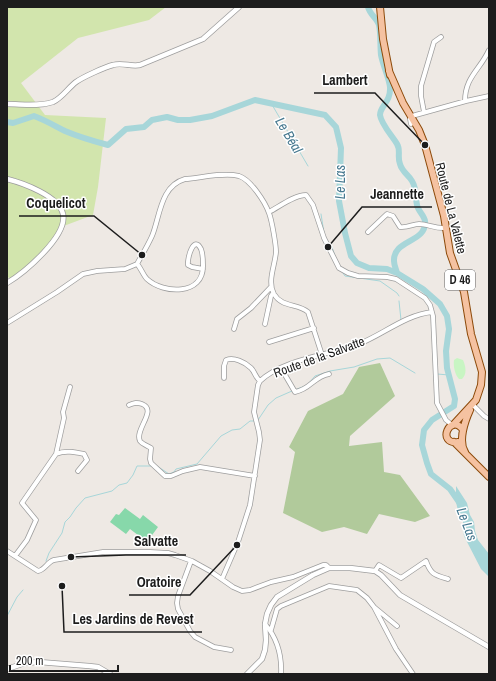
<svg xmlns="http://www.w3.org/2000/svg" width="496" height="681" font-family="'Archivo Narrow',sans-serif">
  <rect width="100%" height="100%" fill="#eee9e4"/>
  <path fill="#d2e5ad" d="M7 7H166L149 20 78 38 21 83 45 115 106 118 98 187 93 215 61 227 44 251 11 280 7 276Z"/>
  <path fill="#b1ca9b" d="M380 363 395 396 350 436 349 446 382 442 384 472 400 475 430 516 415 522 379 514 367 534 344 527 322 532 283 513 295 452 289 447 308 411 343 394 359 367Z"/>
  <path fill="#c8f5c3" d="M457 358 463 360C466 367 467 374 462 379H459C455 375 453 366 454 360Z"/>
  <path fill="#87d8aa" d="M125 508 140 519 143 515 158 527 147 542 130 529 126 534 110 522 116 514 119 515Z"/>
  <path fill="#a7d6d9" d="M456 486 467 503 470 515 474 522 475 531 478 540 489 554V577L481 569 464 536 463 529V521L459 515 456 502Z"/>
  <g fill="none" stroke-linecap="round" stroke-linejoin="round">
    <path stroke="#a7d6d9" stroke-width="1" d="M271 103 308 166
      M321 214 324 233
      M331 244 336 259
      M341 270 345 276 380 281 397 293 399 296
      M399 301 401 320
      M437 374 449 375
      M309 383 315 376 330 371 354 367 377 359 390 358 415 373
      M297 389 305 386
      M258 420 268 405 276 398 292 391
      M157 466 169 474 174 472 176 469 197 464 221 436 232 430 240 429 250 421H255
      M46 561 49 553 62 533 65 522 70 517 76 508 85 498 112 491 119 485 127 483 133 475 137 466H152
      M7 616 17 597 23 590"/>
    <path stroke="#a7d6d9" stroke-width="6" d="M368 7C370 15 377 18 379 25 381 35 380 45 381 55 383 66 389 77 390 87 391 102 380 106 380 115 381 124 393 137 397 144 401 150 397 157 400 164 402 172 409 175 412 181 417 189 415 197 417 205 418 211 424 215 425 221 427 243 393 239 394 261 394 265 396 269 397 273
      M7 122 13 123 34 116C45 120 55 126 65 131 79 137 93 141 108 145L126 129 144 127 152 120 167 117 178 120H190L212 116 255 100 325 115 336 127 341 148 339 201 345 233 351 256 357 263 369 268 387 269 397 273 423 289 440 304 447 316 449 329 446 351 447 368 455 399 454 406 432 420 424 430 422 445 427 463 431 474 450 489 461 505"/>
    <g stroke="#9e9e9e" stroke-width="5.5">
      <path id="minor" d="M465 101C465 77 480 70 489 50
        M424 112 421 96V86L434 42 441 37
        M411 124 410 119 412 116 466 101 489 96
        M269 212C279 207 294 195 306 195L313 205 324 238 339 268 348 273 358 276 387 277 396 279 425 298 430 305 433 316 437 403 446 420 452 425
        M368 232 387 214 393 216 400 227C408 228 413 224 419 224 428 224 435 229 446 228
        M137 264C141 268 143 275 147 279 163 294 204 296 203 265 203 260 203 254 201 249 194 234 187 258 188 265L192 267 203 269
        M7 323 57 292 83 274 97 271 125 269 137 264C142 255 148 245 152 236 160 217 160 186 185 179 200 178 224 172 239 176 251 180 265 202 269 213 272 221 276 245 276 252 275 266 267 281 274 294 282 308 298 303 308 312L322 355
        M265 324 271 296 273 293
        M234 329 237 319 251 308 271 287
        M269 342 314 328
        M281 368 295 392C311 389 313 377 329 374
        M224 378V366L226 360C234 357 245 362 251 368 255 372 255 377 260 381
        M129 405C134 403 137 402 142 404 158 410 134 430 140 441 142 444 148 446 151 448L150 459 151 463 165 476H171L183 471 200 467 255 476
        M473 405 484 416 489 419
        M56 454C65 450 75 452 84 454L87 460 78 471
        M7 551 38 571C45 570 47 562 54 560L103 552H150L168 553 175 555 192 561 210 571 233 587 242 591 250 590 271 582 293 577 323 565H326L329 568
        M15 556 27 540 36 520 22 503 56 454 64 418 63 412 70 387
        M191 561 178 596 177 603 178 609 190 631 195 637 214 647 231 650
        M375 571 379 565 401 578 426 561C431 575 435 575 448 579
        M222 579 238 542 250 505 260 440 259 432 254 412 258 385 260 381C283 359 329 355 359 344 384 334 405 315 432 312
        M374 607 397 626
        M265 624C277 638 282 655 281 674
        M271 630 277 609 281 606 329 586 357 590 367 598 374 607 396 649 413 674"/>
    </g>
    <g stroke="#9e9e9e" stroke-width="6">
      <path id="tertiary" d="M7 104C22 104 38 107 53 102 62 98 68 88 76 82 83 77 105 67 113 65 122 62 131 67 140 65L203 39 239 7
        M7 179C23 183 59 196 63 214 68 236 24 273 7 283
        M7 669 25 663 39 662 89 666 98 667 110 674
        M247 674 262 659 265 650 266 640 265 624 267 614 271 605 277 597 313 575 329 568H350L375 571 381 575 400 595 489 647"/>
    </g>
    <g stroke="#8d4a0a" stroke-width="8">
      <path id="primary" d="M380 7 383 39 390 75
        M389 71 403 103 419 130 425 145 444 216 450 253 464 292 471 334 482 372 481 385 476 400 453 425
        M454 442 489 477
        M458 442C436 445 450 412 463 430
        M465 452C458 441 465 421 470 410"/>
    </g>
    <use href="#minor" stroke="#fff" stroke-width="4"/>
    <use href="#tertiary" stroke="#fff" stroke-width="4.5"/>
    <use href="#primary" stroke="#f5c2a1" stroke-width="6"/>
  </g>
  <g text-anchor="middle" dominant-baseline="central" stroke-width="3" stroke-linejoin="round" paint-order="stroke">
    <rect fill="#fff" stroke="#616161" stroke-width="1" x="445" y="270" width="30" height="20" rx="3"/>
    <g font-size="12" font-weight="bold" fill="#1d1d1d">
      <text x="460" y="280">D 46</text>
    </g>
    <g font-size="13" fill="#1d1d1d" stroke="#fff">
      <text transform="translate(451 208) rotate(76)">Route de La Valette</text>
      <text transform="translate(319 357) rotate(-20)">Route de la Salvatte</text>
    </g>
    <g font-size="14" font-style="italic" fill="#477990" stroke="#fff">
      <text transform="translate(289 135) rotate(59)">Le Béal</text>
      <text transform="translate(340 182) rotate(-90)">Le Las</text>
      <text transform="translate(467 524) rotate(69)">Le Las</text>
    </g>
  </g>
  <path fill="none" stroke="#1d1d1d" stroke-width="1.5" d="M425 145L375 93H314M328 247L362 207H432M142 255L94 216H19M71 557L126 555H186M237 545L190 595H129M62 586L64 632H202"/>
  <g fill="#1d1d1d" stroke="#fff" stroke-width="1.5">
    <circle cx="425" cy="145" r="4"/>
    <circle cx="328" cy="247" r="4"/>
    <circle cx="142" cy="255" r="4"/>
    <circle cx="71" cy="557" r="4"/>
    <circle cx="237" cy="545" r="4"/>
    <circle cx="62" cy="586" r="4"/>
  </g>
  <g font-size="14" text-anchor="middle" font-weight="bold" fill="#1d1d1d" stroke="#fff" stroke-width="3" stroke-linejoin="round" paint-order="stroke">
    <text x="345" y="85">Lambert</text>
    <text x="397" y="199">Jeannette</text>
    <text x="56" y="208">Coquelicot</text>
    <text x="156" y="546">Salvatte</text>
    <text x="159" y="587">Oratoire</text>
    <text x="133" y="624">Les Jardins de Revest</text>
  </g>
  <rect width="496" height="681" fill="none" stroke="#1d1d1d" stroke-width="16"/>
  <path d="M10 665v6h108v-6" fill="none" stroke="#1d1d1d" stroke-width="2"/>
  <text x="16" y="665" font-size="12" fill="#1d1d1d" stroke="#ffffff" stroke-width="3" paint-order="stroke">200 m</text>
</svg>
